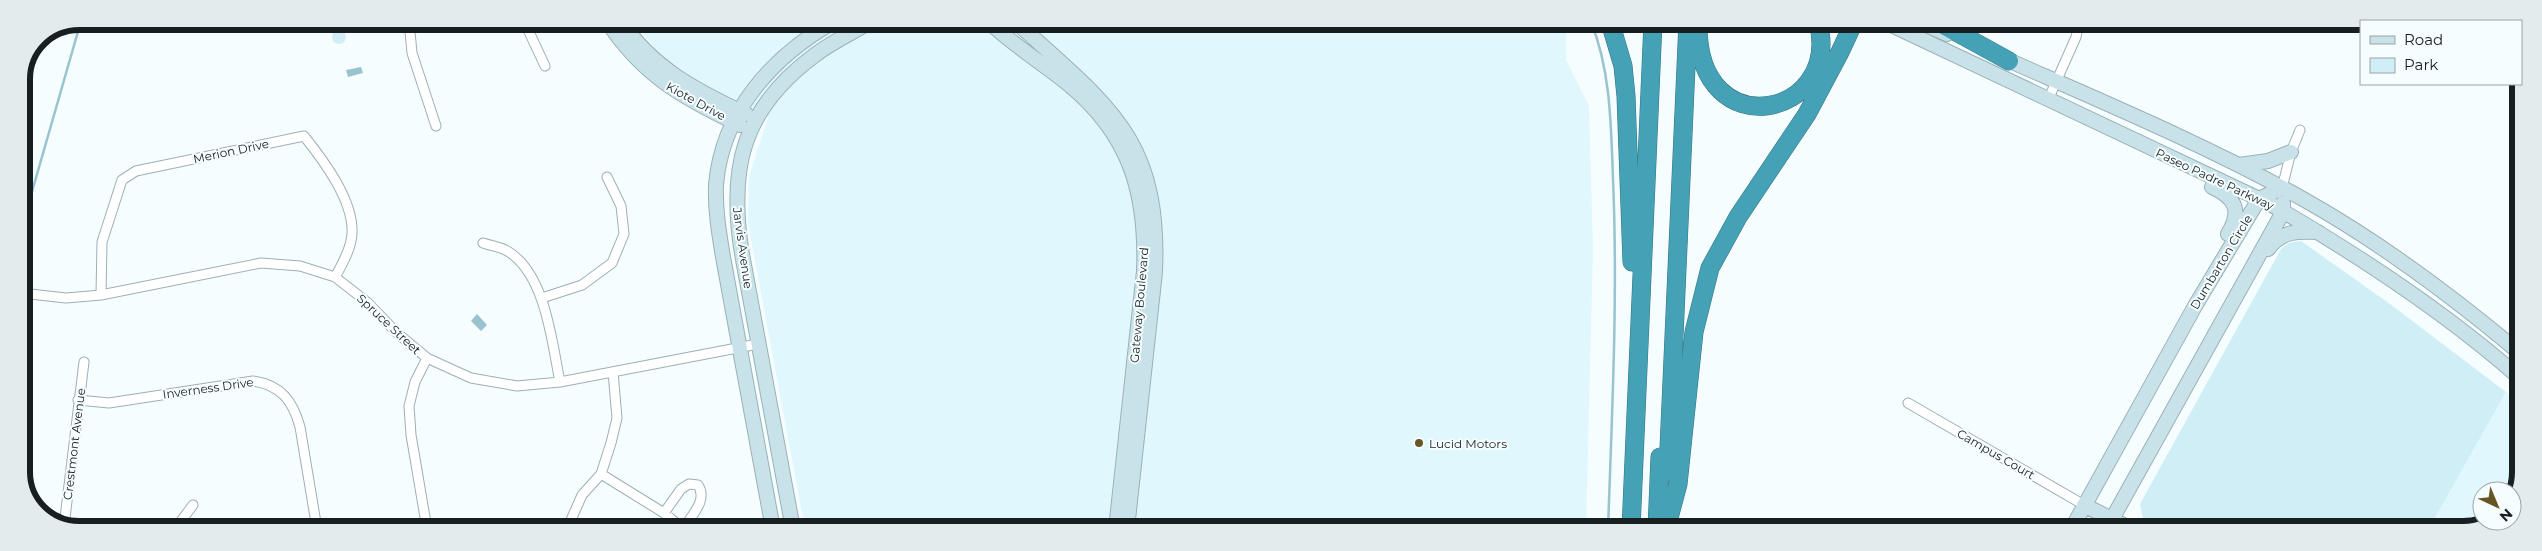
<svg xmlns="http://www.w3.org/2000/svg" width="2542" height="551" font-family="Montserrat,sans-serif">
  <rect width="100%" height="100%" fill="#f5fdff"/>
  <path fill="#e0f8fd" d="M634 22H1567L1566 60 1589 106 1593 250 1586 529H805L748 223 749 177 768 117 700 83 679 69 657 51Z
    M2506 392 2520 406V483L2512 496V491H2482V521H2486L2463 530H2428Z"/>
  <path fill="#d0eef6" d="M332 37a7 7 0 1 1 14 0a7 7 0 1 1-14 0Z
    M2301 241 2390 304 2506 392 2428 530H2161L2143 519 2140 504 2281 249 2289 243Z"/>
  <path fill="#99c3ce" d="M361 67 363 73 348 77 346 70Z
    M477 314 487 325 481 331 471 321Z"/>
  <g fill="none" stroke-linecap="round" stroke-linejoin="round">
    <path stroke="#99c3ce" stroke-width="2.5" d="M1591 22C1611 71 1611 127 1613 179 1618 296 1612 413 1608 529
      M21 230 81 21"/>
    <g stroke="#9db0b5" stroke-width="11">
      <path id="street" d="M409 21 412 53 436 126
        M524 21 545 66
        M2048 100 2076 37 2079 22
        M2282 188 2291 152 2300 130
        M483 243C491 246 502 247 509 252 546 276 552 343 560 382
        M21 293 66 298 101 295 261 263 300 266 335 277 367 302 397 333 427 358 471 378 517 386 560 382 758 344
        M101 295 102 242 122 180 136 171 304 136C324 161 354 201 352 234 351 249 342 265 335 277
        M542 298 582 285 612 263 624 234 621 206 607 177
        M78 400 109 403 253 381C281 385 293 401 300 427L317 529
        M1908 403 2084 505
        M601 474 664 513 683 529
        M664 513 681 489 689 484 698 485C708 500 692 515 683 529
        M64 526 84 362
        M175 529 193 505
        M427 529 411 435 409 406 415 382 427 358
        M567 529 582 495 601 474 611 443 617 418 613 372"/>
    </g>
    <g stroke="#9db0b5" stroke-width="16">
      <path id="secondary" d="M607 21C642 75 683 98 740 125
        M621 21C652 68 697 91 746 114
        M989 22C1013 45 1041 62 1067 83 1130 134 1147 193 1144 271L1116 529
        M1016 22C1107 105 1161 137 1155 272L1127 529
        M1885 22 2272 205C2360 256 2444 311 2520 378
        M1920 22 1947 34
        M2001 57C2103 102 2206 145 2303 199 2380 242 2452 296 2520 353
        M2239 165 2268 161 2291 152
        M2212 187C2236 198 2242 211 2228 234
        M2268 249C2281 231 2297 231 2318 232
        M2084 505 2133 530
        M773 529 723 257C719 233 715 209 716 185 722 112 772 57 833 22
        M793 529 742 254C728 168 742 109 815 55 832 42 852 33 870 22
        M2071 530 2195 306 2259 199 2282 188
        M2106 530 2283 212V203"/>
    </g>
    <g stroke="#357481" stroke-width="19">
      <path id="highway" d="M1610 22 1623 66 1626 96 1632 262
        M1938 22 2009 61
        M1698 26C1698 148 1843 118 1818 22
        M1668 471 1688 22
        M1631 529 1653 22
        M1657 529 1660 457
        M1666 529 1678 484 1694 332 1710 268 1738 217 1807 114 1840 52 1854 22"/>
    </g>
    <use href="#street" stroke="#fff" stroke-width="9"/>
    <use href="#secondary" stroke="#c7e3e9" stroke-width="14"/>
    <use href="#highway" stroke="#45a1b5" stroke-width="18"/>
  </g>
  <circle fill="#665623" stroke="#f5fdff" stroke-width="2" cx="1419" cy="443" r="5"/>
  <g text-anchor="middle" dominant-baseline="central" stroke-width="4" stroke-linejoin="round" paint-order="stroke">
    <g font-size="12" fill="#181f21" stroke="#f5fdff">
      <text transform="translate(696 101) rotate(29)">Kiote Drive</text>
      <text transform="translate(231 151) rotate(-12)">Merion Drive</text>
      <text transform="translate(2215 179) rotate(25)">Paseo Padre Parkway</text>
      <text transform="translate(743 248) rotate(82)">Jarvis Avenue</text>
      <text transform="translate(2221 262) rotate(-59)">Dumbarton Circle</text>
      <text transform="translate(1139 305) rotate(-85)">Gateway Boulevard</text>
      <text transform="translate(389 324) rotate(43)">Spruce Street</text>
      <text transform="translate(208 388) rotate(-8)">Inverness Drive</text>
      <text transform="translate(74 444) rotate(-83)">Crestmont Avenue</text>
      <text transform="translate(1996 454) rotate(30)">Campus Court</text>
    </g>
    <g font-size="12" fill="#181f21" stroke="#f5fdff" text-anchor="start">
      <text x="1429" y="443">Lucid Motors</text>
    </g>
  </g>
  <path d="M0 0H2542V551H0ZM79 30H2463A49 49 0 0 1 2512 79V472A49 49 0 0 1 2463 521H79A49 49 0 0 1 30 472V79A49 49 0 0 1 79 30Z" fill="#e3ebed" fill-rule="evenodd"/>
  <path fill="none" stroke="#181f21" stroke-width="6" d="M79 30H2463A49 49 0 0 1 2512 79V472A49 49 0 0 1 2463 521H79A49 49 0 0 1 30 472V79A49 49 0 0 1 79 30Z"/>
  <rect x="2360" y="20" width="162" height="65" fill="#f5fdff" stroke="#9da4a6"/>
  <rect x="2370" y="36" width="25" height="8" fill="#c7e3e9" stroke="#9da4a6"/>
  <text x="2404" y="45" font-size="15" fill="#181f21">Road</text>
  <rect x="2370" y="58" width="25" height="15" fill="#d0eef6" stroke="#9da4a6"/>
  <text x="2404" y="70" font-size="15" fill="#181f21">Park</text>
  <g transform="translate(2497 506) rotate(136)"><circle r="24" fill="#f5fdff" stroke="#9da4a6"/>
  <path d="M0-4L9 19L0 12L-9 19Z" fill="#665623"/>
  <text y="-8" font-size="14" font-weight="bold" text-anchor="middle" fill="#181f21">N</text>
  </g>
</svg>
